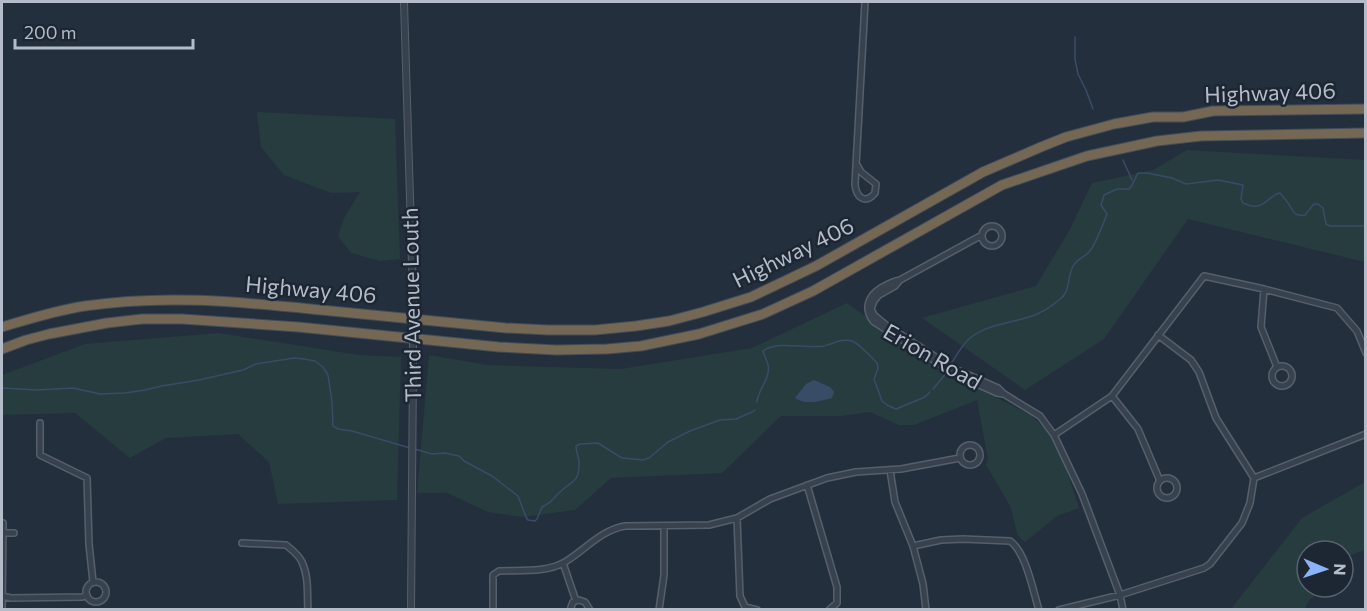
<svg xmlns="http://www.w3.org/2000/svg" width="1367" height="611" font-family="Commissioner,sans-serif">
  <rect width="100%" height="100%" fill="#242f3e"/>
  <path fill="#263c3f" d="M257 112 395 119 400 259 380 261 351 253 338 236 344 218 360 192 331 193 284 175 261 147Z
    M1187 150 1365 160V262L1188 219 1104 339 1025 390 922 318 1036 286 1069 231 1092 183 1153 170Z
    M847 303 945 375 981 390 1031 415 1048 432 1066 469 1079 508 1057 516 1025 542 1018 536 1010 506 986 465 988 459 977 400 914 425H899L870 412 840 416H781L722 473 611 478 575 510 522 517 488 512 447 493H417L429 355 487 365 621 369 752 348Z
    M218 333 359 355 401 357 397 500 278 504 269 462 238 434 166 438 130 458 75 413 2 415V375L85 344Z
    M1365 482V550L1343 558V551H1307V587H1329L1309 600 1305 609H1231L1302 518Z"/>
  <path fill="#394c67" d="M814 380 830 387 834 392 832 398C819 401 807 406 795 398L806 384Z"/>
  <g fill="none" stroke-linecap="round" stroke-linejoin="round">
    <path stroke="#394c67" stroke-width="1.5" d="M1075 37V59L1078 74 1086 90 1093 109
      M1123 160 1132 180
      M951 364C957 354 962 345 970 338 989 323 1014 323 1035 315 1044 311 1052 306 1059 300 1070 292 1067 283 1071 271 1074 260 1082 259 1089 252 1096 244 1103 224 1107 214L1101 205 1104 195 1117 189H1129C1133 186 1135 178 1138 173H1147L1172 178 1186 184 1218 180 1243 185 1241 199 1243 203C1246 204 1249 206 1253 206 1264 208 1270 195 1280 193 1283 197 1287 201 1290 206 1294 213 1295 216 1305 215L1314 204H1318L1323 208 1326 224 1330 226H1366
      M2 388 38 390 73 388 100 394 125 393 145 390 162 386 199 380 243 370 256 364 294 358 304 359 315 361 323 367 328 375 332 402 333 426 338 429 352 431 410 448
      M933 389 948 371
      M757 402C758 389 771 378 768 365 767 360 764 356 763 351 778 340 806 349 824 346 833 344 842 338 852 341 861 345 870 356 877 363L878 368 874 379 882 401 887 405 896 409 925 397 930 392
      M415 449 432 454 445 453 459 456 464 461 492 476 518 496 526 517 528 520 535 521 537 519 542 507C554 501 551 500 560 492 570 481 579 484 579 465 580 458 576 453 576 446L580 444 598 443 622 458 643 460 649 458 668 442 690 431 720 420 736 419 752 412 755 410"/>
    <g stroke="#565f6c" stroke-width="8">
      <path id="minor" d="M857 165 861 172 876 184 875 193C865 205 856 197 855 184L865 2
        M982 236a10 10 0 1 1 20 0a10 10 0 1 1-20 0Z
        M982 235 900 280 895 286 879 295 874 301 871 309 874 315 886 325 942 361 957 370 998 388 1004 394 1040 416 1054 435 1082 494 1120 595 1123 610
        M900 280C893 281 888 284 881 288 868 296 863 309 874 322L955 374 997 393 1003 394
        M1264 289 1261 327 1277 367
        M1272 376a10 10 0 1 1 20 0a10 10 0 1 1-20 0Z
        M1112 396 1138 429 1160 481
        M40 423V455L87 478 89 544 93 582
        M1054 435 1112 396 1204 276 1264 289 1337 308 1357 331 1366 353
        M960 455a10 10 0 1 1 20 0a10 10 0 1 1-20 0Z
        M890 470 895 502 913 546 923 584 926 610
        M1157 488a10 10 0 1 1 20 0a10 10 0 1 1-20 0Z
        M1254 478 1366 434
        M807 485 837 587V603L829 610
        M737 518 740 596 745 607 757 610
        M2 523H3L2 610
        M3 533H14
        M242 543 286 545C292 550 299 555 302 562 309 577 307 594 308 610
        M913 546 941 540 963 539 1010 541C1026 552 1033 591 1039 610
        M563 563 576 601
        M86 592a10 10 0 1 1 20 0a10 10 0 1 1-20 0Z
        M2 596 11 598 82 597 87 595
        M493 610V575L499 571C520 570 546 573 565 562 585 550 601 530 625 526L709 525 737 518 770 499 827 478 856 472 901 469 960 458
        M570 610 573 602 579 600 585 602 590 610
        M659 610 664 575V526
        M1059 610 1120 595 1204 568 1210 564 1242 523 1250 503 1254 478 1216 418 1199 372 1191 360 1158 335"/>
    </g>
    <g stroke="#565f6c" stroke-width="8">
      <path id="tertiary" d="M404 2 413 296
        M411 610 413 367"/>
    </g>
    <g stroke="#434c59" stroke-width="11">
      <path id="motorway" d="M2 327C29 319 57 310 85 306 166 294 240 302 321 310 383 316 445 322 506 328L548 330H595L636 326 669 321 703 312 751 297 816 266 983 172 1041 147 1066 137 1114 124 1153 117H1183L1213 111 1366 109
        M2 349 26 340 49 334 107 323 142 319H182L298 327 499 347 556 350 607 349 641 346 699 334 763 314 813 291 1002 185 1087 156 1157 141 1201 136 1366 133"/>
    </g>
    <use href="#minor" stroke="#38414e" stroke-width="5"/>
    <use href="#tertiary" stroke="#38414e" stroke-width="6"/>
    <use href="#motorway" stroke="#746855" stroke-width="9"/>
    <g stroke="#565f6c" stroke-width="8" stroke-linecap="butt">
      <path id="tertiary-bridge" d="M413 296V367"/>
    </g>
    <use href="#tertiary-bridge" stroke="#38414e" stroke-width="6"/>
  </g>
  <g text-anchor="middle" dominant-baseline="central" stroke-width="5" stroke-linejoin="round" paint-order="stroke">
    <g font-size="22" fill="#b4bcc9" stroke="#1d2633">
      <text transform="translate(1270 92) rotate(-2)">Highway 406</text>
      <text transform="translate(793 252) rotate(-26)">Highway 406</text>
      <text transform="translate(311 289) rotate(5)">Highway 406</text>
      <text transform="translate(411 305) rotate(-91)">Third Avenue Louth</text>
      <text transform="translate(933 356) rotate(30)">Erion Road</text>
    </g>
  </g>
  <rect width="1367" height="611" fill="none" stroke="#b4bcc9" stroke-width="6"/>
  <g transform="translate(1325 569) rotate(92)"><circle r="28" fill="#1d2633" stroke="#59626f" stroke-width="1.5"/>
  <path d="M0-4.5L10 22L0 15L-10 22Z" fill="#8ab4f8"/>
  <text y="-9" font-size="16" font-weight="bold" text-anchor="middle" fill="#b4bcc9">N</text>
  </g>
  <path d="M15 39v9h178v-9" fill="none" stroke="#b4bcc9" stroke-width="3"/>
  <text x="24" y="39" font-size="18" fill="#b4bcc9" stroke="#1d2633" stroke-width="4.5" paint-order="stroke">200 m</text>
</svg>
